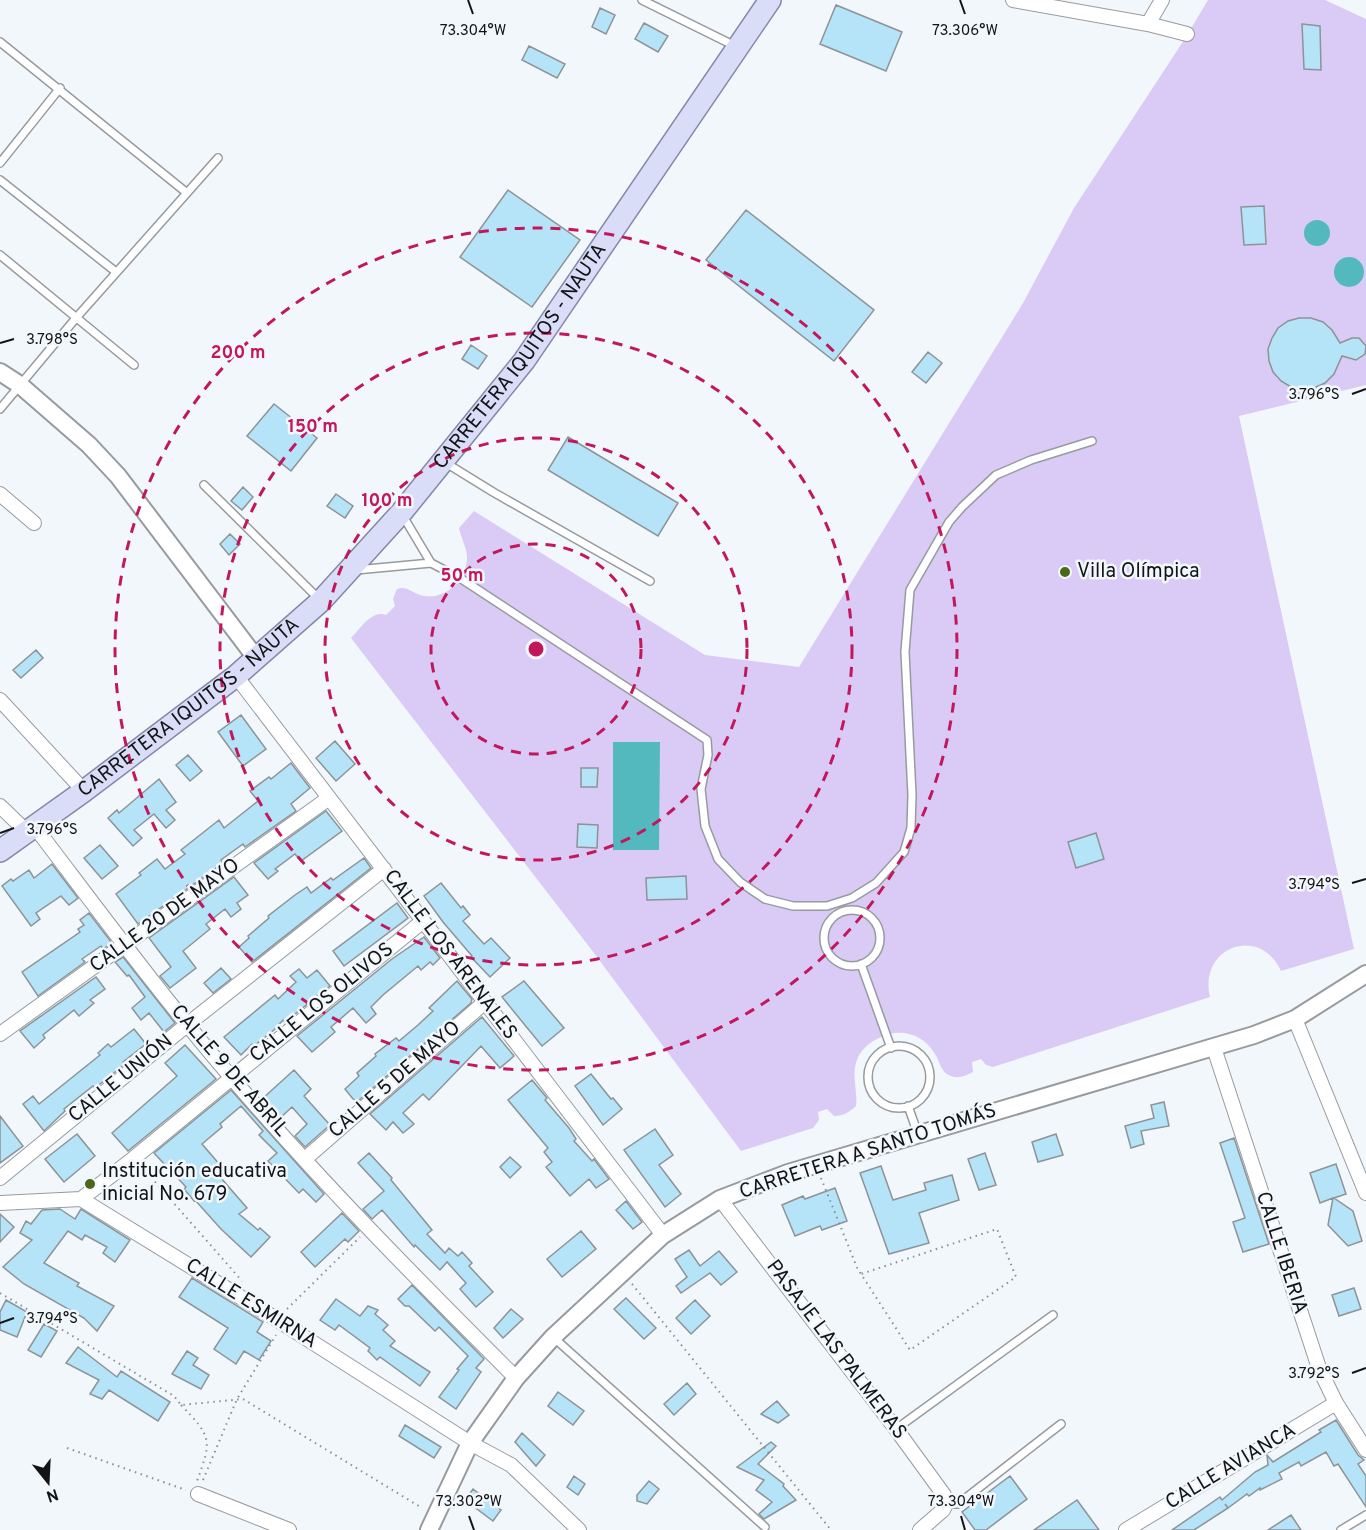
<svg xmlns="http://www.w3.org/2000/svg" width="1366" height="1530" font-family="Overpass,sans-serif">
  <rect width="100%" height="100%" fill="#f2f7fc"/>
  <path fill="#dacaf6" d="M1208 0H1325L1366 19V385L1239 416 1354 949 1281 971C1260 924 1198 947 1210 997L993 1067 986 1065 981 1059 972 1062 973 1072C965 1076 959 1079 951 1076 941 1073 940 1062 935 1054 924 1034 899 1027 879 1038 870 1042 860 1050 857 1060 851 1075 858 1091 856 1106 849 1112 844 1116 834 1116L827 1109 818 1112 819 1120 813 1128 741 1151 594 953 351 638C360 629 372 609 386 615L395 606 393 599 397 589C407 585 414 595 424 596 446 600 468 578 467 556 466 546 461 538 459 528L474 511 705 655 799 667 1023 303 1074 208 1186 37Z"/>
  <path fill="#54b8bf" d="M1304 233a13 13 0 1 1 26 0a13 13 0 1 1-26 0Z
    M1334 272a15 15 0 1 1 30 0a15 15 0 1 1-30 0Z
    M613 742H660L659 850H613Z"/>
  <path fill="#b5e3f8" stroke="#8d9396" stroke-width="1.5" d="M836 5 902 32 886 71 820 44Z
    M600 8 615 15 606 34 592 27Z
    M644 23 668 36 658 52 635 39Z
    M1302 24 1320 26 1321 70 1304 69Z
    M529 46 565 64 557 78 522 60Z
    M508 190 580 240 532 307 460 257Z
    M1264 206 1266 244 1244 245 1241 207Z
    M746 210 874 310 834 361 706 260Z
    M1299 318H1311L1323 322 1332 330 1340 343 1352 338H1359L1366 346 1365 354 1356 360 1342 356 1334 374 1325 383 1314 388 1303 389 1291 387 1281 381 1273 372 1269 361 1268 349 1272 338 1278 328 1288 321Z
    M471 345 487 356 478 369 462 359Z
    M928 352 942 363 926 383 912 372Z
    M274 404 317 438 291 471 247 436Z
    M568 437 678 503 658 536 548 470Z
    M243 487 253 497 242 510 231 501Z
    M336 494 353 506 345 518 327 506Z
    M230 534 240 544 229 555 220 544Z
    M36 650 43 658 21 678 13 670Z
    M241 715 266 749 243 766 218 732Z
    M335 741 355 764 336 781 316 758Z
    M188 755 202 771 190 781 176 765Z
    M291 763 310 788 291 804 296 811 245 847 243 844 221 860 223 863 138 924 116 894 141 875 139 873 157 859 165 869 185 854 181 850 219 820 224 828 258 801 250 791 269 777 271 779Z
    M581 768H598L597 787H581Z
    M159 779 176 802 166 810 175 820 166 828 154 814 134 830 142 838 133 846 108 818 117 810 119 813Z
    M326 811 342 831 301 861 295 854 275 869 278 871 268 879 254 863Z
    M578 824 598 825 597 848 577 847Z
    M1096 833 1104 859 1076 868 1068 842Z
    M100 845 118 866 102 879 84 858Z
    M364 858 371 868 252 962 239 947 249 938 248 936 269 918 268 916 295 895 307 887 311 893 331 878 333 880Z
    M52 864 78 898 69 905 61 896 36 913 40 919 31 926 2 886 11 879 13 881 29 870 34 878Z
    M686 876 687 899 647 900 646 878Z
    M234 877 248 895 237 903 241 909 231 917 225 909 206 924 210 929 183 951 196 968 170 988 160 976 171 967 149 938Z
    M441 883 461 908 463 906 470 915 463 921 484 944 491 938 510 958 490 977 471 957 472 956 443 922 424 896Z
    M397 903 408 918 344 966 333 951Z
    M89 913 112 943 103 949 101 946 82 959 85 962 38 996 22 972 80 932 78 929 84 925 80 920Z
    M424 937 440 958 433 965 430 962 421 970 418 966 383 995 371 1007 376 1014 366 1023 353 1008 331 1027 335 1032 312 1052 297 1036 392 959Z
    M123 957 175 1023 164 1032 149 1013 141 1020 132 1008 145 997 129 975 127 976 115 962Z
    M221 968 231 979 213 993 204 983Z
    M299 969 307 978 317 970 330 986 285 1022 283 1020 274 1030 254 1046 252 1044 241 1055 224 1037 275 995 278 999 296 982 290 976Z
    M96 977 105 989 90 1000 94 1003 79 1016 74 1010 43 1035 45 1038 34 1048 20 1031Z
    M457 981 472 999 471 1003 358 1101 353 1099 345 1089 359 1076 357 1073 376 1056 375 1054 396 1038 399 1041 418 1025 433 1011 429 1008Z
    M524 981 564 1028 542 1046 502 997Z
    M482 1017 514 1056 500 1068 481 1046 429 1100 423 1094 403 1113 414 1124 403 1133 393 1122 386 1130 370 1114Z
    M134 1029 146 1044 123 1062 125 1064 95 1088 93 1086 64 1109 65 1111 44 1131 23 1104 33 1096 39 1104 100 1055 98 1053 108 1044 111 1047Z
    M185 1045 216 1079 128 1151 112 1133 177 1076 165 1063Z
    M294 1070 311 1089 304 1096 330 1125 305 1147 295 1136 307 1124 292 1107 279 1119 262 1099Z
    M591 1074 611 1099 613 1098 622 1109 603 1125 575 1086Z
    M532 1080 547 1098 545 1100 569 1128 576 1139 574 1141 592 1161 594 1159 609 1179 596 1188 589 1179 570 1196 546 1167 552 1162 544 1152 548 1148 508 1100Z
    M231 1090 324 1194 316 1202 303 1189 299 1193 268 1161 277 1153 259 1135 263 1131 241 1106 220 1124 222 1127 202 1144 227 1173 221 1178 247 1208 239 1214 258 1230 260 1228 270 1237 251 1257 221 1229 195 1200 194 1201 184 1189 186 1187 154 1153Z
    M1164 1102 1169 1126 1141 1131 1144 1144 1131 1148 1125 1126 1154 1118 1151 1105Z
    M0 1116 23 1146 0 1163Z
    M655 1129 673 1155 659 1165 681 1194 665 1207 624 1150Z
    M77 1134 95 1156 64 1182 45 1159Z
    M1056 1134 1063 1155 1038 1162 1032 1142Z
    M1234 1138 1269 1244 1243 1252 1233 1222 1245 1218 1220 1143Z
    M369 1153 392 1178 391 1180 432 1230 427 1234 445 1253 449 1248 458 1256 462 1252 472 1263 469 1266 493 1292 476 1307 460 1289 466 1283 447 1262 440 1270 415 1245 414 1247 382 1210 372 1219 363 1209 384 1191 358 1163Z
    M985 1153 996 1185 979 1190 968 1159Z
    M510 1157 521 1167 510 1178 500 1167Z
    M1336 1164 1346 1194 1334 1198 1353 1211 1362 1241 1348 1246 1328 1225 1333 1198 1320 1203 1310 1173Z
    M881 1166 893 1200 926 1190 924 1183 952 1175 959 1200 919 1213 929 1243 889 1254 860 1173Z
    M835 1188 847 1221 822 1230 820 1226 795 1236 782 1205 803 1196 805 1199Z
    M626 1201 642 1222 633 1229 616 1210Z
    M60 1209 75 1219 81 1209 130 1240 115 1262 103 1253 107 1247 85 1235 82 1240 68 1231 44 1263 79 1283 77 1286 114 1306 97 1331 84 1318 24 1284 3 1267 32 1240 20 1233 26 1221 31 1224 42 1210Z
    M342 1213 359 1231 348 1242 345 1239 315 1267 301 1252Z
    M0 1214 14 1227 0 1242Z
    M581 1231 596 1249 562 1277 547 1259Z
    M689 1250 700 1266 719 1251 737 1272 721 1285 710 1273 681 1293 676 1286 687 1277 675 1259Z
    M192 1278 263 1322 257 1332 271 1341 259 1360 244 1351 236 1364 214 1349 228 1328 179 1297Z
    M412 1285 484 1359 476 1368 481 1372 456 1409 439 1397 459 1370 457 1369 468 1356 439 1327 435 1331 409 1306H405L398 1299Z
    M1354 1288 1361 1309 1339 1316 1332 1295Z
    M626 1298 656 1328 644 1339 614 1309Z
    M336 1299 360 1316 368 1306 378 1310 375 1314 388 1325 383 1330 395 1341 390 1346 430 1372 420 1386 380 1357 377 1360 368 1351 370 1348 339 1325 335 1330 320 1320Z
    M6 1300 27 1312 17 1337 0 1330V1312Z
    M695 1300 710 1316 691 1334 676 1318Z
    M511 1309 523 1319 503 1338 494 1328Z
    M44 1324 57 1331 41 1357 28 1350Z
    M78 1347 117 1377 121 1371 170 1402 158 1421 109 1390 102 1399 90 1394 99 1380 66 1363Z
    M187 1351 198 1358 193 1365 209 1375 201 1389 172 1374Z
    M687 1383 696 1394 674 1415 664 1404Z
    M558 1392 584 1411 573 1425 548 1406Z
    M777 1401 789 1415 778 1423 761 1414Z
    M1336 1420 1358 1455 1364 1460 1358 1464 1366 1476V1507L1338 1464 1334 1466 1326 1452 1301 1466 1299 1462 1279 1473 1282 1479 1260 1490V1488L1249 1496 1247 1494 1228 1508 1225 1504 1228 1508 1194 1530H1172L1220 1497 1222 1500 1255 1472 1268 1465 1267 1455 1273 1462 1321 1432 1319 1430Z
    M405 1425 441 1447 434 1458 399 1436Z
    M522 1433 545 1455 536 1466 515 1442Z
    M771 1442 776 1446 758 1464 784 1484 783 1486 796 1500 764 1519 759 1514 772 1502 756 1490 764 1480 737 1467Z
    M574 1476 585 1484 578 1495 567 1487Z
    M1010 1476 1027 1499 986 1530H975L962 1512Z
    M649 1481 659 1489 647 1504 637 1501V1495Z
    M473 1489 501 1510 493 1521 465 1500Z
    M1077 1500 1099 1530H1034Z
    M1291 1515 1301 1530H1268Z"/>
  <g fill="none" stroke-linecap="round" stroke-linejoin="round">
    <g stroke="#979ba0" stroke-width="10">
      <path id="service" d="M642 0 735 46
        M0 42 187 193
        M0 163 60 88
        M0 180 116 272
        M0 255 134 365
        M0 409 76 318 218 158
        M446 463 493 492 650 581
        M204 485 319 599
        M403 516 431 563 460 578 707 740 708 755 701 789 705 826 718 859 740 882 765 899 793 906H827L852 898 876 883 904 852 911 828 912 795 905 652 910 590 949 522 962 507 996 475 1031 460 1092 441
        M356 570 431 563
        M824 938a28 28 0 1 1 56 0a28 28 0 1 1-56 0Z
        M861 964 891 1048
        M868 1077a31 31 0 1 1 62 0a31 31 0 1 1-62 0Z
        M908 1106 918 1134
        M553 1337 765 1527
        M896 1429 1053 1315
        M946 1504H958L1061 1424
        M1341 1530 1366 1515"/>
    </g>
    <g stroke="#979ba0" stroke-width="16">
      <path id="minor" d="M1013 0 1148 24 1187 34
        M1148 24 1162 0
        M0 494 34 523
        M236 676 663 1235
        M0 700 84 791
        M0 806 27 832
        M35 827C99 911 162 997 231 1077 321 1182 418 1280 516 1378
        M1295 1019 1366 1193
        M0 1034 329 798
        M1214 1048 1319 1368 1336 1403 1366 1450
        M305 1159 485 1002
        M0 1178 188 1024 384 869
        M81 1199 134 1158 423 921
        M720 1199 896 1429 944 1495 946 1504 943 1510 920 1530
        M0 1203 81 1199 276 1319 470 1443 511 1465 579 1530
        M198 1494 289 1530
        M1126 1530 1336 1403"/>
    </g>
    <g stroke="#979ba0" stroke-width="20">
      <path id="tertiary" d="M0 372 20 385 89 445 118 476 256 658
        M429 1530 470 1443 516 1378 553 1337 663 1235 720 1199 788 1173 1254 1035 1295 1019 1366 974"/>
    </g>
    <g stroke="#8388a6" stroke-width="24">
      <g id="primary">
        <path id="s1" d="M0 851 84 791 236 676 321 601 401 513 524 361 770 0"/>
      </g>
    </g>
    <path stroke="#8b8e92" stroke-width="2" stroke-dasharray="1.5 4.5" stroke-linecap="butt" d="M143 1168 242 1281
      M821 1178 858 1270 861 1274 910 1350 1016 1277 997 1229 861 1274
      M632 1284 831 1530
      M0 1293 174 1396 181 1405 243 1399 422 1508
      M287 1309 360 1237
      M181 1405C212 1437 212 1440 197 1481
      M67 1448 186 1490
      M203 1480 237 1399 276 1335"/>
    <use href="#service" stroke="#fff" stroke-width="7"/>
    <use href="#minor" stroke="#fff" stroke-width="14"/>
    <use href="#tertiary" stroke="#fff" stroke-width="16"/>
    <use href="#primary" stroke="#d9ddf8" stroke-width="21"/>
  </g>
  <path fill="none" stroke="#131416" stroke-width="2" d="M468 0 473 14M960 0 965 14M0 343 14 339M1352 394 1366 389M0 833 14 828M1352 883 1366 879M0 1323 14 1318M1352 1373 1366 1368M469 1516 474 1530M961 1516 965 1530"/>
  <g fill="none" stroke="#c2185b" stroke-width="3" stroke-dasharray="10 8">
    <circle cx="536" cy="649" r="105"/>
    <circle cx="536" cy="649" r="211"/>
    <circle cx="536" cy="649" r="316"/>
    <circle cx="536" cy="649" r="421"/>
  </g>
  <g fill="#4d6719" stroke="#f2f7fc" stroke-width="2">
    <circle cx="1065" cy="572" r="6"/>
    <circle cx="90" cy="1184" r="6"/>
  </g>
  <g text-anchor="middle" dominant-baseline="central" stroke-width="5" stroke-linejoin="round" paint-order="stroke">
    <g font-size="20" fill="#131416" stroke="#f2f7fc">
      <text stroke="none"><textPath href="#s1" startOffset="723">CARRETERA IQUITOS - NAUTA</textPath></text>
      <text stroke="none"><textPath href="#s1" startOffset="237">CARRETERA IQUITOS - NAUTA</textPath></text>
      <text transform="translate(165 916) rotate(-36)">CALLE 20 DE MAYO</text>
      <text transform="translate(450 955) rotate(53)">CALLE LOS ARENALES</text>
      <text transform="translate(322 1003) rotate(-39)">CALLE LOS OLIVOS</text>
      <text transform="translate(229 1071) rotate(49)">CALLE 9 DE ABRIL</text>
      <text transform="translate(121 1079) rotate(-39)">CALLE UNIÓN</text>
      <text transform="translate(395 1080) rotate(-41)">CALLE 5 DE MAYO</text>
      <text transform="translate(868 1152) rotate(-18)">CARRETERA A SANTO TOMÁS</text>
      <text transform="translate(1281 1253) rotate(72)">CALLE IBERIA</text>
      <text transform="translate(251 1304) rotate(32)">CALLE ESMIRNA</text>
      <text transform="translate(836 1350) rotate(53)">PASAJE LAS PALMERAS</text>
      <text transform="translate(1231 1467) rotate(-31)">CALLE AVIANCA</text>
    </g>
    <g font-size="20" fill="#131416" stroke="#f2f7fc" text-anchor="start">
      <text x="1077" y="572">Villa Olímpica</text>
      <text x="102" y="1172">Institución educativa<tspan x="102" dy="23">inicial No. 679</tspan></text>
    </g>
  </g>
  <g font-size="15" text-anchor="middle" fill="#131416" stroke="#f2f7fc" stroke-width="5" stroke-linejoin="round" paint-order="stroke">
    <text x="473" y="35">73.304°W</text>
    <text x="965" y="35">73.306°W</text>
    <text x="52" y="344">3.798°S</text>
    <text x="1314" y="399">3.796°S</text>
    <text x="52" y="834">3.796°S</text>
    <text x="1314" y="889">3.794°S</text>
    <text x="52" y="1323">3.794°S</text>
    <text x="1314" y="1378">3.792°S</text>
    <text x="469" y="1506">73.302°W</text>
    <text x="961" y="1506">73.304°W</text>
  </g>
  <circle cx="536" cy="649" r="9" fill="#c2185b" stroke="#f2f7fc" stroke-width="3"/>
  <g font-size="18" text-anchor="middle" font-weight="bold" fill="#c2185b" stroke="#f2f7fc" stroke-width="5" stroke-linejoin="round" paint-order="stroke">
    <text x="238" y="358">200 m</text>
    <text x="313" y="432">150 m</text>
    <text x="387" y="506">100 m</text>
    <text x="462" y="581">50 m</text>
  </g>
  <g transform="translate(48 1482) rotate(162)" stroke="#f2f7fc" stroke-width="4.5" paint-order="stroke">
  <path d="M0-4.5L10 22L0 15L-10 22Z" fill="#131416"/>
  <text y="-9" font-size="16" font-weight="bold" text-anchor="middle" fill="#131416">N</text>
  </g>
</svg>
